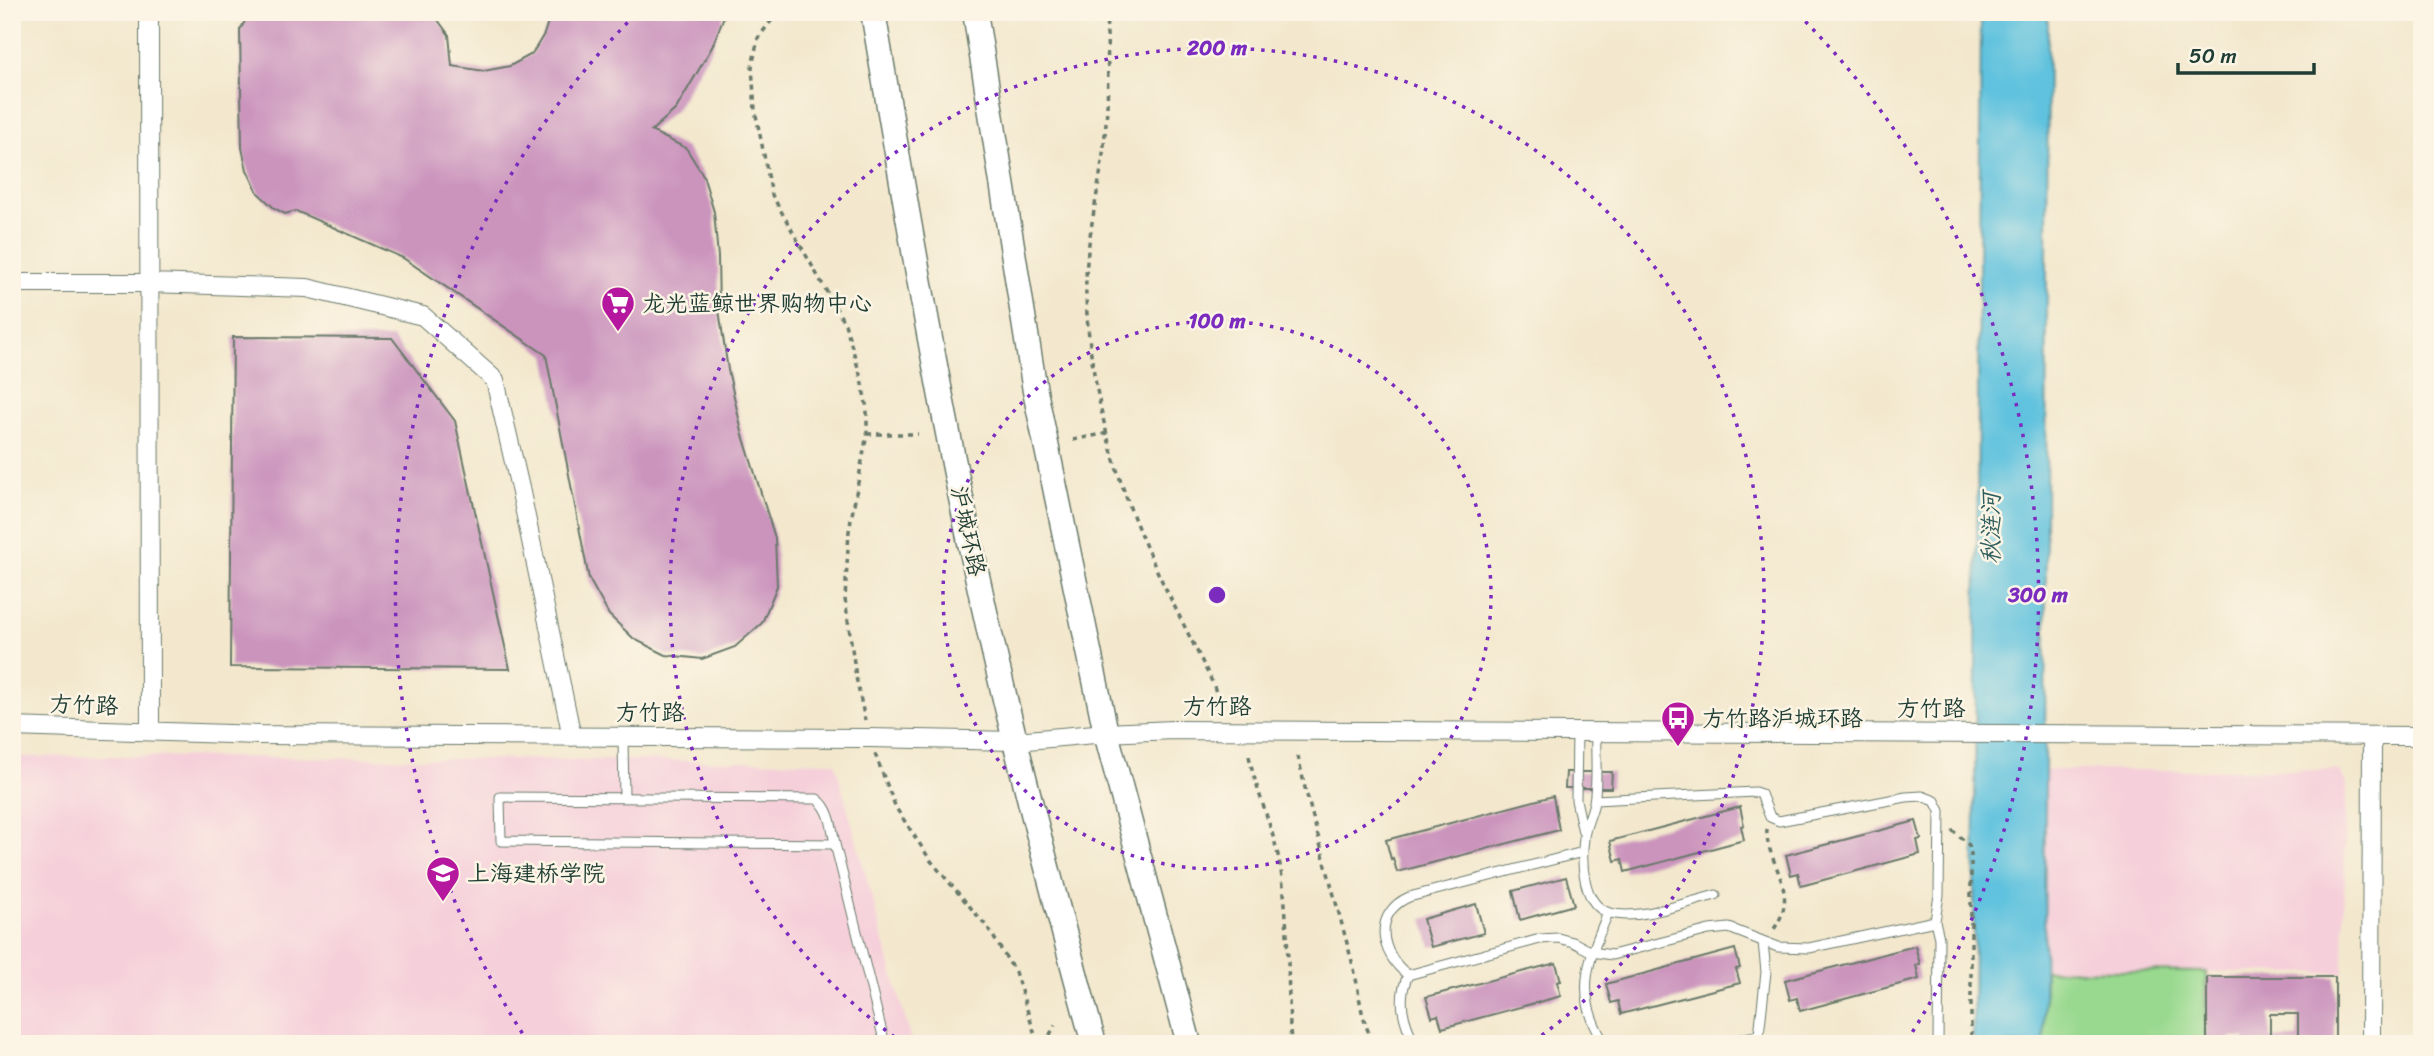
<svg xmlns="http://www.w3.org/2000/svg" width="2434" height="1056" font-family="Sriracha,'LXGW WenKai TC',sans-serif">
  <rect width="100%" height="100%" fill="#fcf5e5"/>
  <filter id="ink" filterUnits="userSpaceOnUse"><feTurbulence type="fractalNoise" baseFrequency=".0143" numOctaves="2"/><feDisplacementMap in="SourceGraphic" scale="14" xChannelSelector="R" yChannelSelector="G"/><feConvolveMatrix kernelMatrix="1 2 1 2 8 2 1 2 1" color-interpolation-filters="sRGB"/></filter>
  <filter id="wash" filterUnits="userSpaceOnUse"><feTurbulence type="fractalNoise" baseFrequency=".00686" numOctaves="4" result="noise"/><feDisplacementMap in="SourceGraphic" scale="28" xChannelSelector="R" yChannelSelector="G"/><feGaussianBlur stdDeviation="1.57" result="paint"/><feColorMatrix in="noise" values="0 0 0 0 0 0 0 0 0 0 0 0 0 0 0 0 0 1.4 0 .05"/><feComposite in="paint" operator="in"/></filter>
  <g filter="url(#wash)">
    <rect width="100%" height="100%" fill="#f3e8ce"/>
    <path fill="#f5cfda" d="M115 756 835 762 912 1044H12V757Z
      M2045 770H2337L2341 774 2346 784 2343 973 2045 970Z"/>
    <path fill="#99d98f" stroke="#5c8b62" stroke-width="2" d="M2045 970 2206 972 2205 1044H2044Z"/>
    <path fill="#60c2de" stroke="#408089" stroke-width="2" d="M1981 12H2048L2044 1044H1973Z"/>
    <g id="blocks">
      <path fill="#cb94bd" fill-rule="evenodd" d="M250 12H432L449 35 452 66 484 71 510 66 532 54 544 34 551 12H722L724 16 712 47 676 109 651 131 686 148 703 175 714 212 718 257 719 310 728 370 742 432 775 538 777 586 762 623 735 647 702 659 666 655 634 639 609 615 589 579 546 355 403 258 296 211 285 214 274 208 258 193 247 170 242 148 240 30Z
        M233 337 392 338 455 421 510 669 230 667Z
        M1566 772H1612L1611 788H1565Z
        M1553 796 1559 830 1397 872 1393 858 1391 859 1386 840Z
        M1740 807 1744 825 1741 826 1744 840 1625 872 1622 859 1615 861 1610 841Z
        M1916 821 1921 839 1917 840 1920 854 1801 886 1798 873 1791 875 1786 855Z
        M1566 877 1574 905 1520 920 1513 891Z
        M1476 904 1484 933 1431 947 1423 919Z
        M1915 946 1920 964 1916 965 1919 979 1800 1011 1797 998 1790 1000 1785 980Z
        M1735 949 1740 968 1736 969 1740 983 1621 1014 1618 1001 1611 1003 1606 984Z
        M1556 963 1561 981 1557 982 1561 996 1442 1028 1438 1015 1432 1017 1426 997Z
        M2207 977H2335V1044H2245V1038H2231V1044H2207ZM2270 1014H2298V1038H2270Z"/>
    </g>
  </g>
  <g filter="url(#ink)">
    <use href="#blocks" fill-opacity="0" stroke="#69796a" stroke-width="2"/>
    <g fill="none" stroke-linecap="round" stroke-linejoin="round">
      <g stroke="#69796a" stroke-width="11">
        <path id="service" d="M1577 732 1576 800 1583 832
          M1596 732C1595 754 1598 779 1594 802 1592 814 1585 825 1584 838 1581 861 1582 906 1610 913 1639 921 1687 902 1716 895
          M623 737 624 798
          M1595 800 1755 792 1761 794 1770 817 1779 821 1906 797 1922 796 1935 801 1940 811 1939 895 1935 921 1939 938 1938 1044
          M835 844C832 829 831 809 817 799L500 797 501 841 835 844 885 1044
          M1408 975C1379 953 1373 913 1409 897L1583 852
          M1415 1044C1403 1021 1397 999 1408 975L1540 939 1558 938 1573 942 1592 952 1612 955 1709 930 1729 928 1778 947 1809 948 1935 921
          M1605 1044C1573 995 1588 961 1608 913
          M1718 1044 1758 1035
          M1758 1044 1766 972 1763 942"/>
      </g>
      <g stroke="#69796a" stroke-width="20">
        <path id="minor" d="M149 12 150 731
          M12 283H150L307 288 423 316 495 380 520 488 572 737
          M12 727 260 735 869 738 1016 741 1106 733 1173 730 2422 736
          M2371 1044 2372 737"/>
      </g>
      <g stroke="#69796a" stroke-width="27">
        <path id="secondary" d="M873 12C901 178 929 343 963 508 999 688 1046 867 1094 1044
          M975 12 1035 391 1106 733 1189 1044"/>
      </g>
      <path stroke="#69796a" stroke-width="3.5" stroke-dasharray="5 5" stroke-linecap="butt" d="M778 12 758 38 752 67 755 110 772 195 845 324 860 374 867 408V434L849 531 845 599 856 677 865 720
        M1106 12C1108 52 1109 94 1105 134 1101 189 1084 241 1086 297 1089 371 1107 449 1134 518 1156 574 1188 631 1214 686L1219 703
        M867 434H918
        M1073 440 1107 433
        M875 754 896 808 931 861 988 928 1015 972 1038 1044
        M1249 756C1257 795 1275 831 1281 871 1290 928 1287 986 1291 1044
        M1298 756 1305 788 1354 969C1360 995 1360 1021 1375 1044
        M1767 829C1766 841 1770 850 1774 861 1786 890 1791 907 1771 933
        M1952 830 1969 845 1971 854V1044
        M1045 1044 1055 1025"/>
      <use href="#service" stroke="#fff" stroke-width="9"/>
      <use href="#minor" stroke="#fff" stroke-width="18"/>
      <use href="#secondary" stroke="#fff" stroke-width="24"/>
    </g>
  </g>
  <g fill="none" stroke="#7b2cbf" stroke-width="3.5" stroke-dasharray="3.5 7">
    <circle cx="1217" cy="595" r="274"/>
    <path d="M903 1043A547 547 0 1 1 1531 1043"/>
    <path d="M528 1042A821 821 0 0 1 636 14M1798 14A821 821 0 0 1 1906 1042"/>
  </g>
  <defs>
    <g id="supermarket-pin" transform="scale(1.75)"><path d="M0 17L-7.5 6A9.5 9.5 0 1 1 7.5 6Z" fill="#b5179e" stroke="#fcf5e5"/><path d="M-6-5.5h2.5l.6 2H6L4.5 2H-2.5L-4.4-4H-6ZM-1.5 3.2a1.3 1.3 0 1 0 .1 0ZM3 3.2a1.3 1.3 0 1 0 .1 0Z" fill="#fff"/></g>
    <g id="bus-pin" transform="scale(1.75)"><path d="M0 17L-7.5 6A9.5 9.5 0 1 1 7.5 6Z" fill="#b5179e" stroke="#fcf5e5"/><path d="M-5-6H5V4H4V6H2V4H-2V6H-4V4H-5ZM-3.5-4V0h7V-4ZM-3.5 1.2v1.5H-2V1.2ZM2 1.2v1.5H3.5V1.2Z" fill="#fff"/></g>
    <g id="university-pin" transform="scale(1.75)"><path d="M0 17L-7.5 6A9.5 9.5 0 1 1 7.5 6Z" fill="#b5179e" stroke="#fcf5e5"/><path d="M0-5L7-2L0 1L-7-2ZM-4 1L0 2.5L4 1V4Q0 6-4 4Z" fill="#fff"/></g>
  </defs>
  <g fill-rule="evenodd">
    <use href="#supermarket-pin" x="618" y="303"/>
    <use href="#bus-pin" x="1678" y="718"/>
    <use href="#university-pin" x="443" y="873"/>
  </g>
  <g text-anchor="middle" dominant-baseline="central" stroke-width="5" stroke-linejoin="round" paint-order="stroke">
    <g font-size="23" fill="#1f3d34" stroke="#fcf5e5" text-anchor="start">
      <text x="642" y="303">龙光蓝鲸世界购物中心</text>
      <text x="1702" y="718">方竹路沪城环路</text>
      <text x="467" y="873">上海建桥学院</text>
    </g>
    <g font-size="23" fill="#1f3d34" stroke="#fcf5e5">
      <text transform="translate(968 531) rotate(78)">沪城环路</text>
      <text transform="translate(84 705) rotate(2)">方竹路</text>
      <text x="1217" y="706">方竹路</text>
      <text x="1931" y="708">方竹路</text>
      <text x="650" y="712">方竹路</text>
    </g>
    <g font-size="24" font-style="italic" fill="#2f5e5e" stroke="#fcf5e5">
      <text transform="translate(1991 528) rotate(-90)">秋涟河</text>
    </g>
  </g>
  <circle cx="1217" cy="595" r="10" fill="#7b2cbf" stroke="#fcf5e5" stroke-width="3.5"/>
  <g font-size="21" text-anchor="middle" font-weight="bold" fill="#7b2cbf" stroke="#fcf5e5" stroke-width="5" stroke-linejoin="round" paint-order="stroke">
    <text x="1217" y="55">200 m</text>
    <text x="1217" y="328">100 m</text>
    <text x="2038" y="602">300 m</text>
  </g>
  <rect width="2434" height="1056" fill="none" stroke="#fcf5e5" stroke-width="42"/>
  <path d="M2178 63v10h136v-10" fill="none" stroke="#1f3d34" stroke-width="3.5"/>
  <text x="2189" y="63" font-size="21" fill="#1f3d34" stroke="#fcf5e5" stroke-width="5" paint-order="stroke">50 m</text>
</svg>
